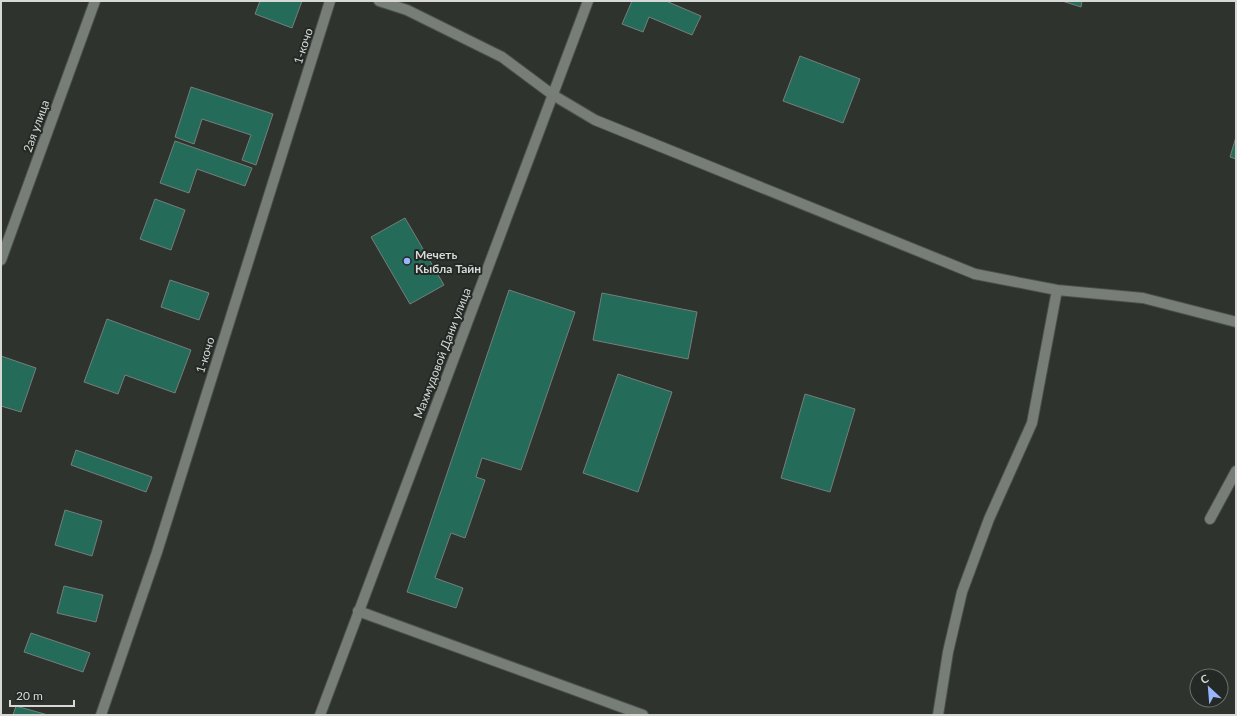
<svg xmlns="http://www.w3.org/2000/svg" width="1237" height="716" font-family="Lato,sans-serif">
  <rect width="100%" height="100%" fill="#2e332e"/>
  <path fill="#256b5a" stroke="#757e7b" d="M260 1H302L292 28 255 14Z
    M632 1H666L701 16 692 35 649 17 643 32 622 24Z
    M1062 1H1082L1081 7Z
    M800 56 860 79 843 123 783 101Z
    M191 87 273 114 256 165 242 160 251 135 202 119 194 144 175 137Z
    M1236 137V159L1230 157Z
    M175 141 252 168 245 186 197 169 189 193 160 183Z
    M155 199 185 210 171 250 140 239Z
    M405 218 444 285 410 304 371 237Z
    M170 280 209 293 199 320 161 307Z
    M509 290 575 312 521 470 482 458 476 477 485 480 465 538 451 533 435 578 463 588 456 608 407 592Z
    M602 293 697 312 688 359 593 340Z
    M107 319 191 350 175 393 125 375 118 394 84 382Z
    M1 356 36 368 21 412 1 406Z
    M618 374 672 392 638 492 583 473Z
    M805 394 855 409 830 492 781 478Z
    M76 450 152 477 146 492 71 465Z
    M65 510 102 521 92 556 55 545Z
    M64 586 103 595 96 622 57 613Z
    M31 633 90 653 83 672 24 652Z
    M16 706 48 715H13Z"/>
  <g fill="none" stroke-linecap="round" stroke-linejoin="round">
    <g stroke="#4c504c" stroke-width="12">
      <path id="street" d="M379 1 407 10 502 57 553 95 595 120 975 274 1057 290 1143 298 1236 322
        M1 260 95 1
        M1210 519 1236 471
        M358 611 643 715
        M101 715 157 552 330 1
        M938 715 948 652 962 592 989 519 1032 423 1057 290"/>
    </g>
    <g stroke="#4c504c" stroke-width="12">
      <path id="secondary" d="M320 715 588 1"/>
    </g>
    <use href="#street" stroke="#777e78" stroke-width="10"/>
    <use href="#secondary" stroke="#777e78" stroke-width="10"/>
  </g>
  <circle fill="#98b5fd" stroke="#242925" stroke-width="1.5" cx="407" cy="261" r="4"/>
  <g text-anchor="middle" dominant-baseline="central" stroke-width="4" stroke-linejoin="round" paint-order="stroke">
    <g font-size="12" fill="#d6d9d6" stroke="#242925">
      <text transform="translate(303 46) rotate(-72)">1-кочо</text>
      <text transform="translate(36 126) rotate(-70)">2ая улица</text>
      <text transform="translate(442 353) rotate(-69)">Махмудовой Дани улица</text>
      <text transform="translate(205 355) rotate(-73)">1-кочо</text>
    </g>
    <g font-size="12" font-weight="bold" fill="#d6d9d6" stroke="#242925" text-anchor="start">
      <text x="415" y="254">Мечеть<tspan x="415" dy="14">Кыбла Тайн</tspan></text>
    </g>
  </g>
  <rect width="1237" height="716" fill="none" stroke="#d6d9d6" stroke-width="4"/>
  <g transform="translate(1209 688) rotate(334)"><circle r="19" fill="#242925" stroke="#6b6f6c"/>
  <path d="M0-3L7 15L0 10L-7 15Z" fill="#98b5fd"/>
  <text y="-6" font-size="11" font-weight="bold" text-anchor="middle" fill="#d6d9d6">С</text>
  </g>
  <path d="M10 700v6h64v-6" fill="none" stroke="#d6d9d6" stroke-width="2"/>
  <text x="16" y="700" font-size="12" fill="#d6d9d6" stroke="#242925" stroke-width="3" paint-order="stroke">20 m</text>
</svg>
